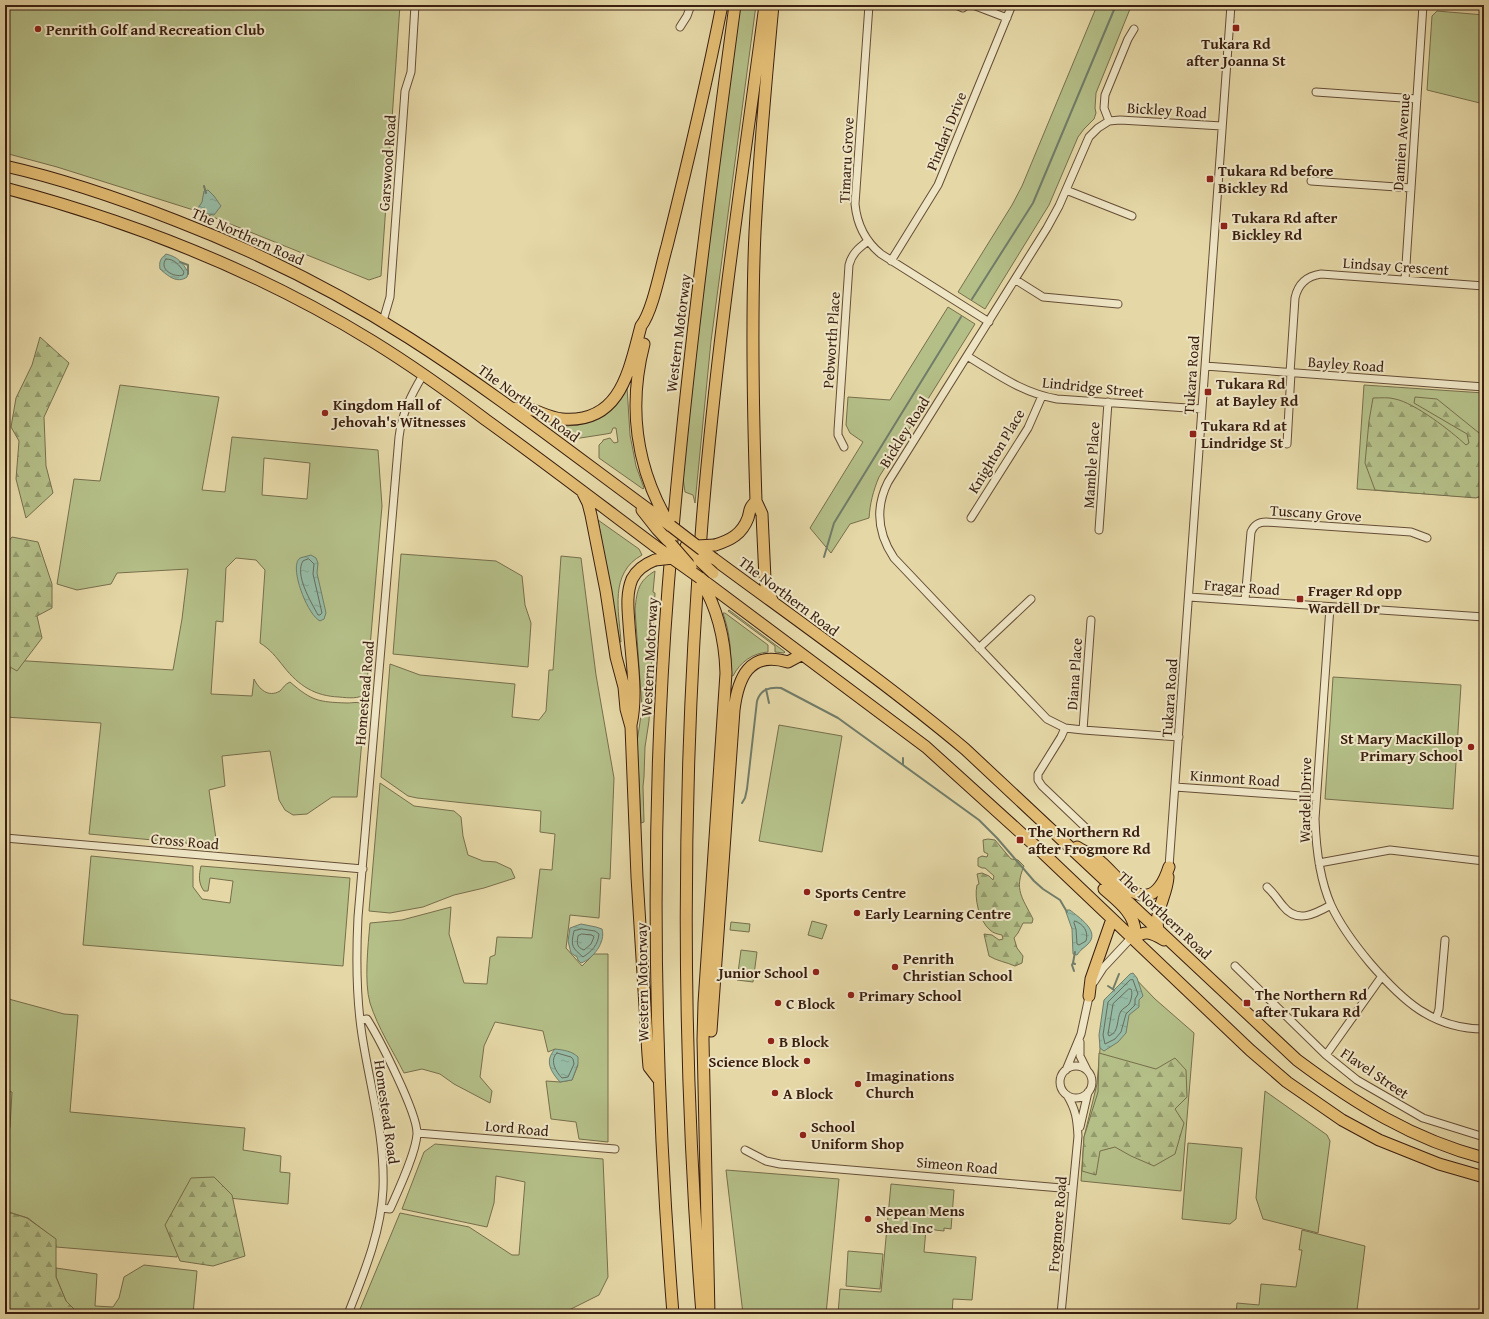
<svg xmlns="http://www.w3.org/2000/svg" width="1489" height="1319" font-family="'Gentium Book Plus',serif">
  <defs>
    <pattern id="forest-firs" width="22" height="20" patternUnits="userSpaceOnUse"><rect width="22" height="20" fill="#b4be87"/><path d="M5 1l3.5 6h-7zM16 11l3.5 6h-7z" fill="#939a6d"/></pattern>
    <pattern id="water-ripples" width="26" height="14" patternUnits="userSpaceOnUse"><rect width="26" height="14" fill="#96baa4"/><path d="M2 4q2-2 4 0t4 0M15 11q2-2 4 0t4 0" fill="none" stroke="#829f8c"/></pattern>
  </defs>
  <rect width="100%" height="100%" fill="#e5d7a6"/>
  <filter id="stains"><feTurbulence type="fractalNoise" baseFrequency=".005" numOctaves="4"/><feColorMatrix values="0 0 0 0 .2 0 0 0 0 .09 0 0 0 0 .02 0 0 0 .5 -.17"/></filter>
  <radialGradient id="worn" r=".72"><stop offset=".6" stop-color="#630" stop-opacity="0"/><stop offset="1" stop-color="#630" stop-opacity=".3"/></radialGradient>
  <path fill="#b4be87" stroke="#776e4c" fill-rule="evenodd" d="M5 5H400L381 276 369 280 203 213 57 167 5 153Z
    M740 5H756L711 341 695 503 693 495 685 492 682 471 696 340Z
    M1089 5H1146L1130 9 1096 93 1095 108 1096 113 1094 119 1084 129 1078 137 1049 205 985 309 958 292 1012 205 1022 186 1096 8Z
    M1437 11 1484 15V104L1427 90 1432 16Z
    M948 307 975 324 879 477C873 491 870 504 869 518L850 524 831 553 810 528 863 442 850 433 846 425 848 397 890 400Z
    M120 385 219 397 202 490 225 492 232 437 378 450 382 506 366 694C358 699 349 698 339 697 315 696 299 686 284 667 276 657 270 649 260 643L265 570 256 560 236 558 226 568 223 622 216 621 211 694 252 696 254 679C259 689 268 698 280 691 283 688 285 684 290 682 312 701 318 702 347 703 354 703 358 701 365 705L357 797H332L307 814 293 815 285 810 279 800 270 751 222 756 225 786 209 790 217 846 89 834 101 723 5 717 11 660 173 670 182 619 188 569 117 573 111 584 77 590 57 584 74 479 100 481ZM264 458 310 463 307 499 262 495Z
    M1364 385 1484 393V498L1357 489Z
    M627 387 630 435 636 466 644 488 643 489 599 458V445L603 441V440L610 438 614 443 618 442 616 428H613L611 433 606 434 574 439 563 431V426C592 426 614 413 627 387Z
    M598 520 639 549 642 555C609 573 619 611 621 642H620Z
    M401 554 496 561 522 576 525 605 531 623 528 667 393 654Z
    M561 556 581 558 596 675 614 778 610 879 601 878 599 918 570 915 566 948 582 966 594 954H608V1142L579 1139 576 1122 551 1119 546 1081 560 1082 572 1080 578 1065 555 1049 548 1052 543 1031 495 1022 484 1046 480 1077 492 1091 490 1103 454 1084 440 1074 422 1069 404 1073C393 1051 378 1028 370 1003 364 982 368 946 370 923L402 920 451 907 449 934 464 983 487 984 490 957 495 955 497 937 532 938 540 869 552 870 555 834 540 832 541 811 417 798 408 796 381 777 390 664 420 675 515 684 512 717 539 720 546 711 549 670H553Z
    M655 571 653 592 655 593 649 721 645 747 644 777 643 786 644 822 641 823 637 742 642 709 635 609C637 591 638 581 655 571Z
    M729 610 785 652 784 653 775 652V646L728 611Z
    M723 613H725L768 645V652C753 653 740 662 733 676L730 675C732 654 730 633 723 613Z
    M1333 677 1461 685 1453 809 1325 799Z
    M779 725 842 736 822 852 759 841Z
    M380 783 414 806 454 811 461 817 463 836 468 855 483 861 496 862 511 869 515 878 484 888 454 895 423 907 390 913 369 911Z
    M91 856 193 866V887L202 899 230 903 233 881 210 878 208 891H204C198 883 199 875 201 866L350 878 343 966 83 945Z
    M812 921 827 925 822 939 808 935Z
    M731 922 750 924 749 932 730 930Z
    M741 950 757 952 753 982 737 980Z
    M1131 974 1155 999 1194 1033 1181 1191 1081 1181 1084 1137 1097 1084 1104 1002Z
    M5 998 64 1014 78 1015 70 1112 245 1128 243 1150 281 1156 280 1172 290 1173 288 1204 189 1194 177 1257 56 1247 55 1239 28 1218 5 1211V1135L10 1127 5 1107Z
    M1265 1091 1327 1135 1330 1141 1318 1233 1263 1219 1256 1198Z
    M1188 1143 1242 1148 1236 1219 1230 1224 1182 1219Z
    M435 1144 603 1159 608 1277 599 1295 567 1311V1314H358L400 1213 469 1227 512 1255H519L525 1182 496 1176 494 1203 487 1227 402 1209 424 1152Z
    M726 1170 839 1179 826 1314H743Z
    M891 1184 954 1190 951 1229 944 1228V1231L926 1229 924 1252 976 1257 972 1300 953 1299 952 1314H838L840 1289 881 1292Z
    M1302 1230 1365 1246 1357 1310 1383 1314H1236L1237 1303 1259 1305 1261 1284 1296 1287 1302 1250H1299Z
    M848 1251 883 1254 880 1289 846 1286Z
    M144 1265 197 1271 193 1314H79L66 1301 56 1277V1268L97 1274 95 1306 113 1307 119 1298 124 1277Z"/>
  <path fill="url(#forest-firs)" stroke="#776e4c" d="M40 337 69 363 44 417 46 466 53 493 26 518 16 479 19 441 11 427 16 398 32 365Z
    M1415 397 1437 399 1484 437V494L1476 498 1375 490 1365 463 1369 421 1373 398C1380 398 1389 397 1395 399 1415 403 1451 431 1466 445L1469 443 1467 434 1414 403Z
    M12 537 38 542 52 584V608L37 616 42 638 17 671 5 664V546Z
    M988 839 995 840 1011 859 1018 860 1024 866C1014 890 1022 897 1033 919L1032 923H1023L1018 933 1014 938 1017 948 1023 956 1022 963 1015 966C1006 962 997 961 989 956L984 934 992 935 999 940 1003 939 1002 935C997 934 993 933 990 930 979 921 974 898 977 885L979 884 977 874 982 873 989 876 993 880 994 876 985 868H982L978 866V858L982 856 987 857 988 854 984 852 983 840Z
    M1099 1053 1156 1069 1175 1058 1186 1070 1187 1097 1175 1109 1184 1123 1175 1154 1154 1166 1131 1156 1115 1147 1100 1151 1096 1175 1082 1171 1084 1137 1098 1092Z
    M5 1091 12 1092 10 1127 5 1135Z
    M214 1177 232 1195 245 1256 213 1266 180 1261 165 1225 191 1178Z
    M5 1211 27 1218 56 1239V1277L66 1301 79 1314H5Z"/>
  <path fill="url(#water-ripples)" stroke="#717c69" d="M208 190 214 196 221 206 214 215 197 212 198 208 202 202 204 191Z
    M166 254C178 257 182 262 188 272L187 277C177 284 168 276 160 269 159 262 160 259 166 254Z
    M311 555 316 558 318 563 317 573 326 613 324 619 320 621C308 615 293 576 297 563 297 561 299 559 300 558Z
    M1067 910H1070C1078 917 1101 931 1088 944 1084 948 1080 950 1077 955L1073 954 1072 929 1066 912Z
    M581 924 596 927 602 929C606 942 593 959 581 963L578 960 577 957 571 953 568 941 570 928Z
    M1133 973 1137 978 1143 996 1139 1000V1007L1129 1015 1126 1033 1118 1042 1104 1051 1100 1048 1099 1035 1104 1000 1130 974Z
    M555 1049C563 1050 572 1051 578 1057V1064L572 1080 560 1082C551 1072 544 1061 555 1049Z"/>
  <g fill="none" stroke-linecap="round" stroke-linejoin="round">
    <path stroke="#686c5a" stroke-width="1" d="M166 259C175 259 179 265 184 272L183 275C174 278 158 269 166 259Z
      M309 559 314 564 313 574 322 613 320 615H318C311 602 294 574 303 561Z
      M1075 921C1083 924 1089 931 1086 941L1079 945 1077 944 1076 929 1074 923Z
      M582 929 595 931 599 934C598 945 592 951 583 957 573 948 570 947 574 931Z
      M582 934 592 935 594 937 591 944 584 950C576 947 577 943 578 936Z
      M1133 980 1138 994 1135 999V1005L1126 1014 1121 1032 1115 1039 1105 1044 1103 1035 1108 1002 1130 980Z
      M1129 989H1131C1133 993 1131 1001 1129 1004 1127 1007 1123 1008 1121 1011 1116 1019 1120 1032 1109 1036L1108 1034 1113 1004Z
      M557 1053 571 1057 573 1059 574 1064 568 1077 562 1078C556 1072 549 1060 557 1053Z"/>
    <path stroke="#717c69" stroke-width="2" d="M204 186 206 193
      M180 262 188 265V274
      M972 299 1033 203 1116 5
      M824 557 834 523 961 317
      M766 689 769 703
      M903 758V765
      M742 803 745 798 747 789 757 701C761 689 769 687 781 688L838 718 979 820 997 838 1034 881 1043 889 1060 900 1067 912
      M1073 963 1072 965 1074 971
      M1075 964 1073 963 1075 952
      M1108 986 1114 990
      M1113 989 1119 974"/>
    <g stroke="#654d36" stroke-width="9">
      <path id="minor" d="M869 5 855 204C857 225 865 241 881 254L989 322
        M956 5 963 8 967 5
        M973 5 1007 18
        M680 27 687 16 691 5
        M1316 92 1417 99
        M1109 121 1104 108 1105 95 1128 39 1134 29
        M1311 181 1411 188
        M1066 190 1132 216
        M891 261 938 185 1012 5
        M1016 280 1043 297 1118 304
        M1405 280 1423 5
        M383 321 390 297 405 91 411 72 415 5
        M967 356C997 374 1022 393 1057 399L1202 409
        M1205 366 1484 387
        M1290 373 1295 298C1298 284 1307 276 1321 274L1484 286
        M1287 444 1291 373
        M844 447 838 435V430L849 265C852 253 859 248 868 241
        M971 518 1028 428 1042 396
        M1099 530 1108 402
        M1189 597 1484 617
        M1245 600 1251 532C1254 525 1258 522 1266 522L1411 532 1427 538
        M1330 607 1315 819C1316 848 1319 878 1331 905 1341 927 1355 945 1370 963 1402 1000 1432 1029 1484 1029
        M979 648 1031 599
        M1065 728 1061 737 1038 774V780L1042 786 1086 828
        M1083 730 1091 620
        M1179 737 1083 730 1065 728 1047 719 894 558C878 534 875 508 888 482L1047 228 1059 206 1089 137 1098 128 1109 121 1120 120 1222 126
        M1175 787 1316 797
        M5 838 363 869
        M1319 863 1390 850 1484 861
        M1169 867 1231 5
        M1267 887C1274 893 1277 899 1283 906 1297 924 1315 914 1331 905
        M1235 966 1326 1055 1357 1080 1423 1118 1484 1137
        M1094 982 1103 968 1131 938
        M1436 1019 1439 1009 1445 940
        M360 1020 367 1019C379 1038 418 1114 417 1134 416 1153 398 1191 390 1209L381 1208
        M1080 1042V1056L1087 1070
        M1326 1055 1382 976
        M1060 1082a16 16 0 1 1 32 0a16 16 0 1 1-32 0Z
        M1066 1070 1081 1034 1090 992
        M1080 1127 1088 1092
        M417 1133 615 1149
        M745 1150 766 1161 780 1164 1073 1189
        M348 1314C364 1273 381 1233 383 1189 385 1136 370 1087 362 1035 356 996 356 957 358 917L399 437C402 413 411 395 423 375
        M1061 1314 1078 1136C1077 1119 1076 1110 1067 1095"/>
    </g>
    <g stroke="#3a1f10" stroke-width="13">
      <path id="highway" d="M5 166C63 179 121 199 177 221 257 252 336 291 409 338 500 396 584 463 671 526
        M5 188C134 222 258 271 372 341 411 365 449 392 486 420 543 461 599 504 655 546
        M644 344C628 406 636 467 668 522
        M511 408C519 408 529 408 536 411 544 414 552 418 562 419 621 424 629 370 641 326 653 311 661 266 667 246 687 166 706 86 722 5
        M582 491 588 503 591 515 606 591 616 657 624 687 626 709 631 727 637 877 648 1055 649 1067 659 1080
        M642 510 657 529 671 544
        M715 545C731 540 742 534 748 518 751 508 748 510 756 501
        M686 546 699 560
        M714 559C798 621 885 682 965 749L1297 1060C1356 1104 1412 1139 1484 1158
        M700 578 926 747 1043 853 1250 1050 1287 1082 1342 1120 1379 1140 1439 1164 1484 1177
        M701 581C718 609 725 640 726 673L704 1003 703 1040 709 1314
        M773 602 767 590 765 579 762 514 756 501C753 411 751 322 755 232 759 156 766 80 773 5
        M631 725C638 694 631 657 629 624 628 609 626 594 632 579 637 569 645 564 655 560
        M1077 847C1085 852 1094 856 1101 862 1116 874 1140 913 1160 886 1164 881 1167 873 1169 867
        M1104 889C1116 900 1135 913 1135 932L1131 938
        M1158 930C1154 911 1167 896 1168 877
        M1131 938C1146 931 1149 931 1164 940
        M1089 996 1091 979 1112 919
        M711 1031 734 710C738 678 749 650 788 662L801 655
        M673 1314C654 1073 649 830 668 589 683 393 709 199 735 5
        M702 1314C681 1050 681 786 702 523 716 349 742 177 765 5"/>
    </g>
    <use href="#minor" stroke="#eee5c5" stroke-width="7"/>
    <use href="#highway" stroke="#e2bc73" stroke-width="11"/>
    <g stroke="#3a1f10" stroke-width="13" stroke-linecap="butt">
      <path id="highway-bridge" d="M671 526 714 559
        M671 544 691 567
        M655 546 700 578
        M697 546 715 545
        M655 560 673 558
        M699 560 713 573"/>
    </g>
    <use href="#highway-bridge" stroke="#e2bc73" stroke-width="11"/>
  </g>
  <g fill="#8f2418" stroke="#eee5c5" stroke-width="1.5">
    <rect x="1232" y="24" width="8" height="8" rx="2"/>
    <circle cx="38" cy="29" r="4"/>
    <rect x="1206" y="175" width="8" height="8" rx="2"/>
    <rect x="1220" y="222" width="8" height="8" rx="2"/>
    <rect x="1204" y="388" width="8" height="8" rx="2"/>
    <circle cx="325" cy="413" r="4"/>
    <rect x="1189" y="430" width="8" height="8" rx="2"/>
    <rect x="1296" y="595" width="8" height="8" rx="2"/>
    <circle cx="1471" cy="747" r="4"/>
    <rect x="1016" y="836" width="8" height="8" rx="2"/>
    <circle cx="807" cy="892" r="4"/>
    <circle cx="857" cy="913" r="4"/>
    <circle cx="895" cy="967" r="4"/>
    <circle cx="816" cy="972" r="4"/>
    <circle cx="851" cy="995" r="4"/>
    <circle cx="778" cy="1003" r="4"/>
    <rect x="1243" y="999" width="8" height="8" rx="2"/>
    <circle cx="771" cy="1041" r="4"/>
    <circle cx="807" cy="1061" r="4"/>
    <circle cx="858" cy="1084" r="4"/>
    <circle cx="775" cy="1093" r="4"/>
    <circle cx="803" cy="1135" r="4"/>
    <circle cx="868" cy="1219" r="4"/>
  </g>
  <g text-anchor="middle" dominant-baseline="central" stroke-width="4" stroke-linejoin="round" paint-order="stroke">
    <g font-size="15" font-weight="bold" fill="#3a1f10" stroke="#eee5c5" text-anchor="start">
      <text x="46" y="29">Penrith Golf and Recreation Club</text>
      <text x="1236" y="43" text-anchor="middle">Tukara Rd<tspan x="1236" dy="17">after Joanna St</tspan></text>
      <text x="1218" y="170">Tukara Rd before<tspan x="1218" dy="17">Bickley Rd</tspan></text>
      <text x="1232" y="217">Tukara Rd after<tspan x="1232" dy="17">Bickley Rd</tspan></text>
      <text x="1216" y="383">Tukara Rd<tspan x="1216" dy="17">at Bayley Rd</tspan></text>
      <text x="333" y="404">Kingdom Hall of<tspan x="333" dy="17">Jehovah's Witnesses</tspan></text>
      <text x="1201" y="425">Tukara Rd at<tspan x="1201" dy="17">Lindridge St</tspan></text>
      <text x="1308" y="590">Frager Rd opp<tspan x="1308" dy="17">Wardell Dr</tspan></text>
      <text x="1463" y="738" text-anchor="end">St Mary MacKillop<tspan x="1463" dy="17">Primary School</tspan></text>
      <text x="1028" y="831">The Northern Rd<tspan x="1028" dy="17">after Frogmore Rd</tspan></text>
      <text x="815" y="892">Sports Centre</text>
      <text x="865" y="913">Early Learning Centre</text>
      <text x="903" y="958">Penrith<tspan x="903" dy="17">Christian School</tspan></text>
      <text x="808" y="972" text-anchor="end">Junior School</text>
      <text x="1255" y="994">The Northern Rd<tspan x="1255" dy="17">after Tukara Rd</tspan></text>
      <text x="859" y="995">Primary School</text>
      <text x="786" y="1003">C Block</text>
      <text x="779" y="1041">B Block</text>
      <text x="799" y="1061" text-anchor="end">Science Block</text>
      <text x="866" y="1075">Imaginations<tspan x="866" dy="17">Church</tspan></text>
      <text x="783" y="1093">A Block</text>
      <text x="811" y="1126">School<tspan x="811" dy="17">Uniform Shop</tspan></text>
      <text x="876" y="1210">Nepean Mens<tspan x="876" dy="17">Shed Inc</tspan></text>
    </g>
    <g font-size="15" fill="#3a1f10" stroke="#eee5c5">
      <text transform="translate(1167 110) rotate(4)">Bickley Road</text>
      <text transform="translate(946 131) rotate(-68)">Pindari Drive</text>
      <text transform="translate(1401 142) rotate(-86)">Damien Avenue</text>
      <text transform="translate(846 160) rotate(-87)">Timaru Grove</text>
      <text transform="translate(387 163) rotate(-86)">Garswood Road</text>
      <text transform="translate(248 236) rotate(24)">The Northern Road</text>
      <text transform="translate(1396 266) rotate(4)">Lindsay Crescent</text>
      <text transform="translate(678 333) rotate(-83)">Western Motorway</text>
      <text transform="translate(831 340) rotate(-86)">Pebworth Place</text>
      <text transform="translate(1346 364) rotate(4)">Bayley Road</text>
      <text transform="translate(1191 375) rotate(-86)">Tukara Road</text>
      <text transform="translate(1093 387) rotate(6)">Lindridge Street</text>
      <text transform="translate(529 403) rotate(36)">The Northern Road</text>
      <text transform="translate(904 432) rotate(-58)">Bickley Road</text>
      <text transform="translate(996 451) rotate(-59)">Knighton Place</text>
      <text transform="translate(1091 465) rotate(-86)">Mamble Place</text>
      <text transform="translate(1316 513) rotate(4)">Tuscany Grove</text>
      <text transform="translate(1242 587) rotate(4)">Fragar Road</text>
      <text transform="translate(789 596) rotate(37)">The Northern Road</text>
      <text transform="translate(649 657) rotate(-87)">Western Motorway</text>
      <text transform="translate(1074 674) rotate(-86)">Diana Place</text>
      <text transform="translate(364 693) rotate(-85)">Homestead Road</text>
      <text transform="translate(1169 698) rotate(-86)">Tukara Road</text>
      <text transform="translate(1235 778) rotate(4)">Kinmont Road</text>
      <text transform="translate(1305 800) rotate(-89)">Wardell Drive</text>
      <text transform="translate(185 841) rotate(5)">Cross Road</text>
      <text transform="translate(1165 915) rotate(43)">The Northern Road</text>
      <text transform="translate(642 982) rotate(-91)">Western Motorway</text>
      <text transform="translate(1375 1073) rotate(34)">Flavel Street</text>
      <text transform="translate(387 1112) rotate(82)">Homestead Road</text>
      <text transform="translate(517 1128) rotate(5)">Lord Road</text>
      <text transform="translate(957 1165) rotate(5)">Simeon Road</text>
      <text transform="translate(1057 1224) rotate(-85)">Frogmore Road</text>
    </g>
  </g>
  <rect width="1489" height="1319" fill="none" stroke="#e5d7a6" stroke-width="20"/>
  <rect x="6" y="6" width="1477" height="1307" fill="none" stroke="#3a1f10" stroke-width="2"/>
  <rect x="10" y="10" width="1469" height="1299" fill="none" stroke="#3a1f10"/>
  <rect width="100%" height="100%" filter="url(#stains)"/>
  <rect width="100%" height="100%" fill="url(#worn)"/>
</svg>
